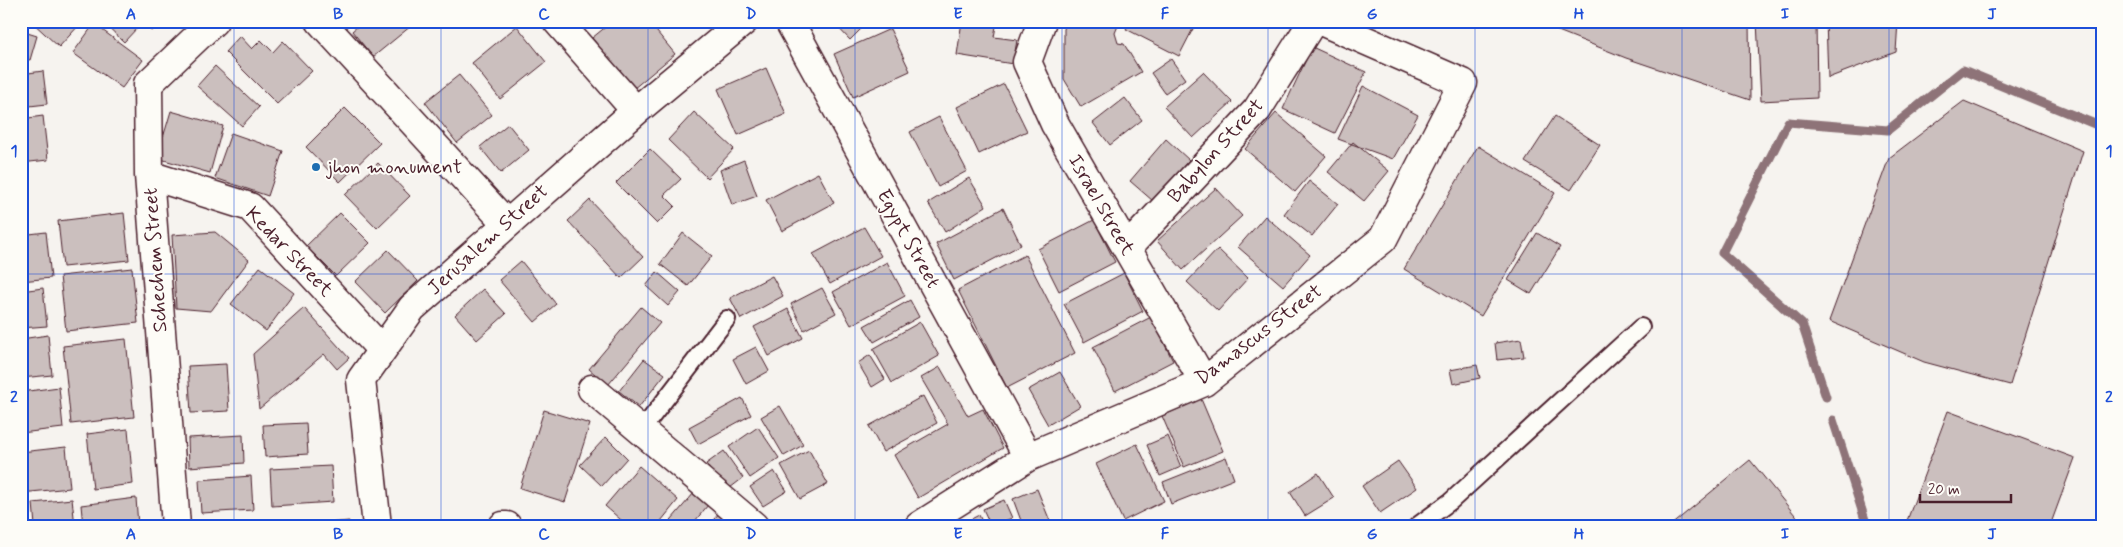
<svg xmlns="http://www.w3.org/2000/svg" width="2123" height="547" font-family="Mynerve,sans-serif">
  <rect width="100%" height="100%" fill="#f6f3ef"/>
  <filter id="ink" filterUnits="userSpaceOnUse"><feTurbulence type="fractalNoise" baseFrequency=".02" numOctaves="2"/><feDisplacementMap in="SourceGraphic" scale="10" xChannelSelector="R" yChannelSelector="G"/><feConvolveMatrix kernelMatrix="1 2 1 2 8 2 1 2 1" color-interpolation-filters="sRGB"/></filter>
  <g filter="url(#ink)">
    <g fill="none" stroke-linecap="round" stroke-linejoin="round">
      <path stroke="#8e7378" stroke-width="9" d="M1826 397 1802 324 1722 253 1788 122 1888 130 1963 70 2102 127
        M1833 420 1867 526"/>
    </g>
    <path fill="#cbbfbe" stroke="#4a1f2b" d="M31 21H79L81 23 59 47Z
      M102 21H132L138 27 124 42Z
      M143 21H163L151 31Z
      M364 21H408L411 26 373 57 352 31Z
      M580 21H596L586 29Z
      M613 21H648L675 54 633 89 592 38Z
      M832 21H869L850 40Z
      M962 21H997L994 37 1017 40 1013 64 957 55Z
      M1067 21H1120L1115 33 1118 43 1124 44 1141 72 1081 107 1064 79V29Z
      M1130 21H1197L1179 56 1126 29Z
      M1533 21H1749L1750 100 1626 58Z
      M1757 21H1816L1817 98 1761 101Z
      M1826 21H1898L1896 52 1828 78Z
      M94 24 143 60 122 88 73 53Z
      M517 26 546 62 500 99 472 63Z
      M890 29 910 71 853 97 834 54Z
      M21 31 37 36 30 60 21 58Z
      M240 36 252 49 261 40 273 52 283 41 312 71 277 104 225 52Z
      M1312 47 1366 72 1335 133 1283 109Z
      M1171 59 1185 79 1165 93 1151 73Z
      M215 66 259 107 242 126 197 86Z
      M766 68 786 114 738 135 718 89Z
      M43 71 47 104 21 107V74Z
      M1203 72 1232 102 1193 138 1164 107Z
      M459 75 492 115 457 143 425 102Z
      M1004 84 1027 131 979 154 957 107Z
      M1363 86 1418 115 1393 159 1338 139Z
      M1125 98 1142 120 1110 145 1093 123Z
      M1964 101 2083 151 2010 385 1924 362 1829 321 1889 158Z
      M345 108 380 143 340 182 306 147Z
      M171 111 223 126 210 173 157 158Z
      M694 112 734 149 707 178 668 140Z
      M1276 113 1326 156 1295 192 1245 149Z
      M43 116 48 160 21 163V119Z
      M1555 116 1600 145 1571 190 1525 162Z
      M939 117 967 171 938 187 910 132Z
      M508 124 529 150 501 173 480 147Z
      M231 133 283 151 268 196 215 178Z
      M1166 139 1189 160 1153 201 1130 181Z
      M1353 142 1389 171 1364 201 1328 172Z
      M1478 146 1555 193 1481 316 1404 269Z
      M650 149 681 179 664 195 675 206 657 224 616 183Z
      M744 160 757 196 732 205 720 170Z
      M378 163 410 196 377 228 345 195Z
      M818 173 834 203 782 231 766 200Z
      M969 178 986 206 945 232 928 203Z
      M1309 181 1338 204 1312 236 1284 214Z
      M1216 188 1242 216 1183 270 1157 241Z
      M590 200 643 257 621 278 568 221Z
      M1003 208 1021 245 954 280 936 244Z
      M124 213 129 260 63 267 58 221Z
      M340 213 370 243 336 276 306 246Z
      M1265 216 1310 255 1283 286 1238 247Z
      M1094 220 1115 262 1059 291 1038 249Z
      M864 227 881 256 830 284 813 254Z
      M46 232 51 278 21 281V235Z
      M215 232 249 260 211 311 176 308 172 235Z
      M683 233 712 256 688 286 660 264Z
      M1537 233 1560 247 1531 294 1508 280Z
      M1218 249 1248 278 1218 311 1187 282Z
      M388 250 418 281 385 313 355 282Z
      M1025 255 1075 353 1007 388 958 290Z
      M521 261 556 304 535 322 499 280Z
      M887 262 905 296 851 325 833 292Z
      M260 267 294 293 266 331 231 304Z
      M132 268 138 323 66 331 60 276Z
      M657 272 680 292 668 306 646 286Z
      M1124 273 1143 311 1084 342 1064 304Z
      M772 276 783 296 741 319 730 298Z
      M43 288 47 326 21 328V291Z
      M822 288 836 313 804 330 791 304Z
      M483 289 506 314 477 340 455 315Z
      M910 300 919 317 874 342 864 326Z
      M641 307 660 323 608 385 589 369Z
      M304 308 349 358 337 369 324 354 259 409 253 354Z
      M788 309 803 338 769 356 754 327Z
      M1151 317 1173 361 1115 391 1093 347Z
      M920 322 939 356 892 383 873 349Z
      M48 335 52 375 21 378V339Z
      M126 339 134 417 71 424 63 346Z
      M1521 339 1524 357 1497 360 1495 343Z
      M756 347 769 371 746 384 733 359Z
      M870 355 885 379 872 387 858 363Z
      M644 359 665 374 639 407 619 391Z
      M226 364 229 411 191 413 188 366Z
      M1477 365 1480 378 1453 384 1450 370Z
      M940 367 968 416 983 409 1003 448 918 498 894 455 948 424 921 378Z
      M1060 372 1080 406 1048 425 1028 390Z
      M59 387 63 428 21 433V392Z
      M2102 392V414L2095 411Z
      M923 396 937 423 883 452 869 426Z
      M742 398 751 415 698 444 689 427Z
      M1201 399 1223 451 1184 467 1162 416Z
      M780 406 803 445 784 456 761 417Z
      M544 410 590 424 565 502 520 488Z
      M1948 411 2075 458 2050 526H1905Z
      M306 423 308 454 265 457 263 425Z
      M758 427 779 458 750 478 729 447Z
      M128 429 133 484 93 489 87 434Z
      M243 435 244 463 189 467 188 438Z
      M1168 436 1181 467 1160 476 1147 445Z
      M606 437 627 458 602 486 580 465Z
      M1137 444 1164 501 1123 521 1096 464Z
      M66 447 70 488 21 493V452Z
      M809 450 828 484 800 499 781 465Z
      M724 451 743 478 726 491 706 464Z
      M1226 457 1234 479 1171 504 1163 482Z
      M1750 460 1804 526H1670Z
      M1398 461 1417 488 1380 513 1362 486Z
      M331 466 333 502 272 506 270 469Z
      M639 466 678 500 657 526H628L605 506Z
      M774 471 787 491 763 506 750 487Z
      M1318 473 1334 498 1305 516 1290 492Z
      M251 476 253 510 201 513 199 480Z
      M1037 489 1052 526H1023L1013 499Z
      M694 493 708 505 691 526H666Z
      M136 498 138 526H83L81 505Z
      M72 499 75 526H35L33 503Z
      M1004 500 1012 518 991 526 983 509Z
      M721 511 738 526H708Z
      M979 515 984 526H958Z
      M349 521V526H317V524Z"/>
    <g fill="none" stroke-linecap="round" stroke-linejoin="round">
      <g stroke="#4a1f2b" stroke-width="20">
        <path id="lane" d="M641 431 727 319
          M1417 526 1451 501 1641 327"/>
      </g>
      <g stroke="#4a1f2b" stroke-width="31">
        <path id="street" d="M320 21 506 223
          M557 21 636 111
          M789 21 1028 457
          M1042 21 1027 62 1055 124 1204 382
          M149 175 250 207 382 350
          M1127 248 1257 110 1313 21
          M592 389 754 526
          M176 526 149 175 148 84 214 21
          M377 526 361 380 412 308 636 111 744 21
          M503 526H507
          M919 526 1028 457 1204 382 1383 239 1463 83 1321 21"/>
      </g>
      <use href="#lane" stroke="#fdfcf7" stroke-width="16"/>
      <use href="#street" stroke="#fdfcf7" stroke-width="28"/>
    </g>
  </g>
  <path fill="none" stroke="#1d4ed8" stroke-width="1" stroke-opacity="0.55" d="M234 21V526M441 21V526M648 21V526M855 21V526M1062 21V526M1268 21V526M1475 21V526M1682 21V526M1889 21V526M21 274H2102"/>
  <circle fill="#1f6fb2" stroke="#fdfcf7" stroke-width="2" cx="316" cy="167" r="5"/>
  <g text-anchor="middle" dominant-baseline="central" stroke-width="4" stroke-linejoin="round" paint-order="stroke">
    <g font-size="20" fill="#4a1f2b" stroke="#fdfcf7">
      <text transform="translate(1216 151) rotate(-48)">Babylon Street</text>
      <text transform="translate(1101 205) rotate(60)">Israel Street</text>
      <text transform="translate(908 239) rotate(61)">Egypt Street</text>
      <text transform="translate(488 240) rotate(-42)">Jerusalem Street</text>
      <text transform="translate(289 252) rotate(46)">Kedar Street</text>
      <text transform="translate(156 260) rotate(-94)">Schechem Street</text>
      <text transform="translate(1259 335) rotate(-37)">Damascus Street</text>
    </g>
    <g font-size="20" fill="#4a1f2b" stroke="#fdfcf7" text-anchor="start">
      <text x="326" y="167">jhon monument</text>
    </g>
  </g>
  <rect width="2123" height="547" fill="none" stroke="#fdfcf7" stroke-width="55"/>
  <path d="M1920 494v8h91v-8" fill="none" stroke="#4a1f2b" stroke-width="2.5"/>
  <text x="1928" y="494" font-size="15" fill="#4a1f2b" stroke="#fdfcf7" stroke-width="4" paint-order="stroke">20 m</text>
  <rect x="28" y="28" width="2068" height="492" fill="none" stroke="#1d4ed8" stroke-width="2"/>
  <g font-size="16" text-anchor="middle" font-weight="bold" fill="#1d4ed8">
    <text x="131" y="19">A</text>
    <text x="338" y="19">B</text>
    <text x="544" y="19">C</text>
    <text x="751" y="19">D</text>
    <text x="958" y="19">E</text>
    <text x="1165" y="19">F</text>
    <text x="1372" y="19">G</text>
    <text x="1579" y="19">H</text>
    <text x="1785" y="19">I</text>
    <text x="1992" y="19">J</text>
    <text x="14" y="156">1</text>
    <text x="2109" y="156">1</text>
    <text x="14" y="402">2</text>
    <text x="2109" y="402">2</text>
    <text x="131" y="539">A</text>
    <text x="338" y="539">B</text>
    <text x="544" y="539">C</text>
    <text x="751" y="539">D</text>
    <text x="958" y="539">E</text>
    <text x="1165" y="539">F</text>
    <text x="1372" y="539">G</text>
    <text x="1579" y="539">H</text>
    <text x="1785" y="539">I</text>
    <text x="1992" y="539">J</text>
  </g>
</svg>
